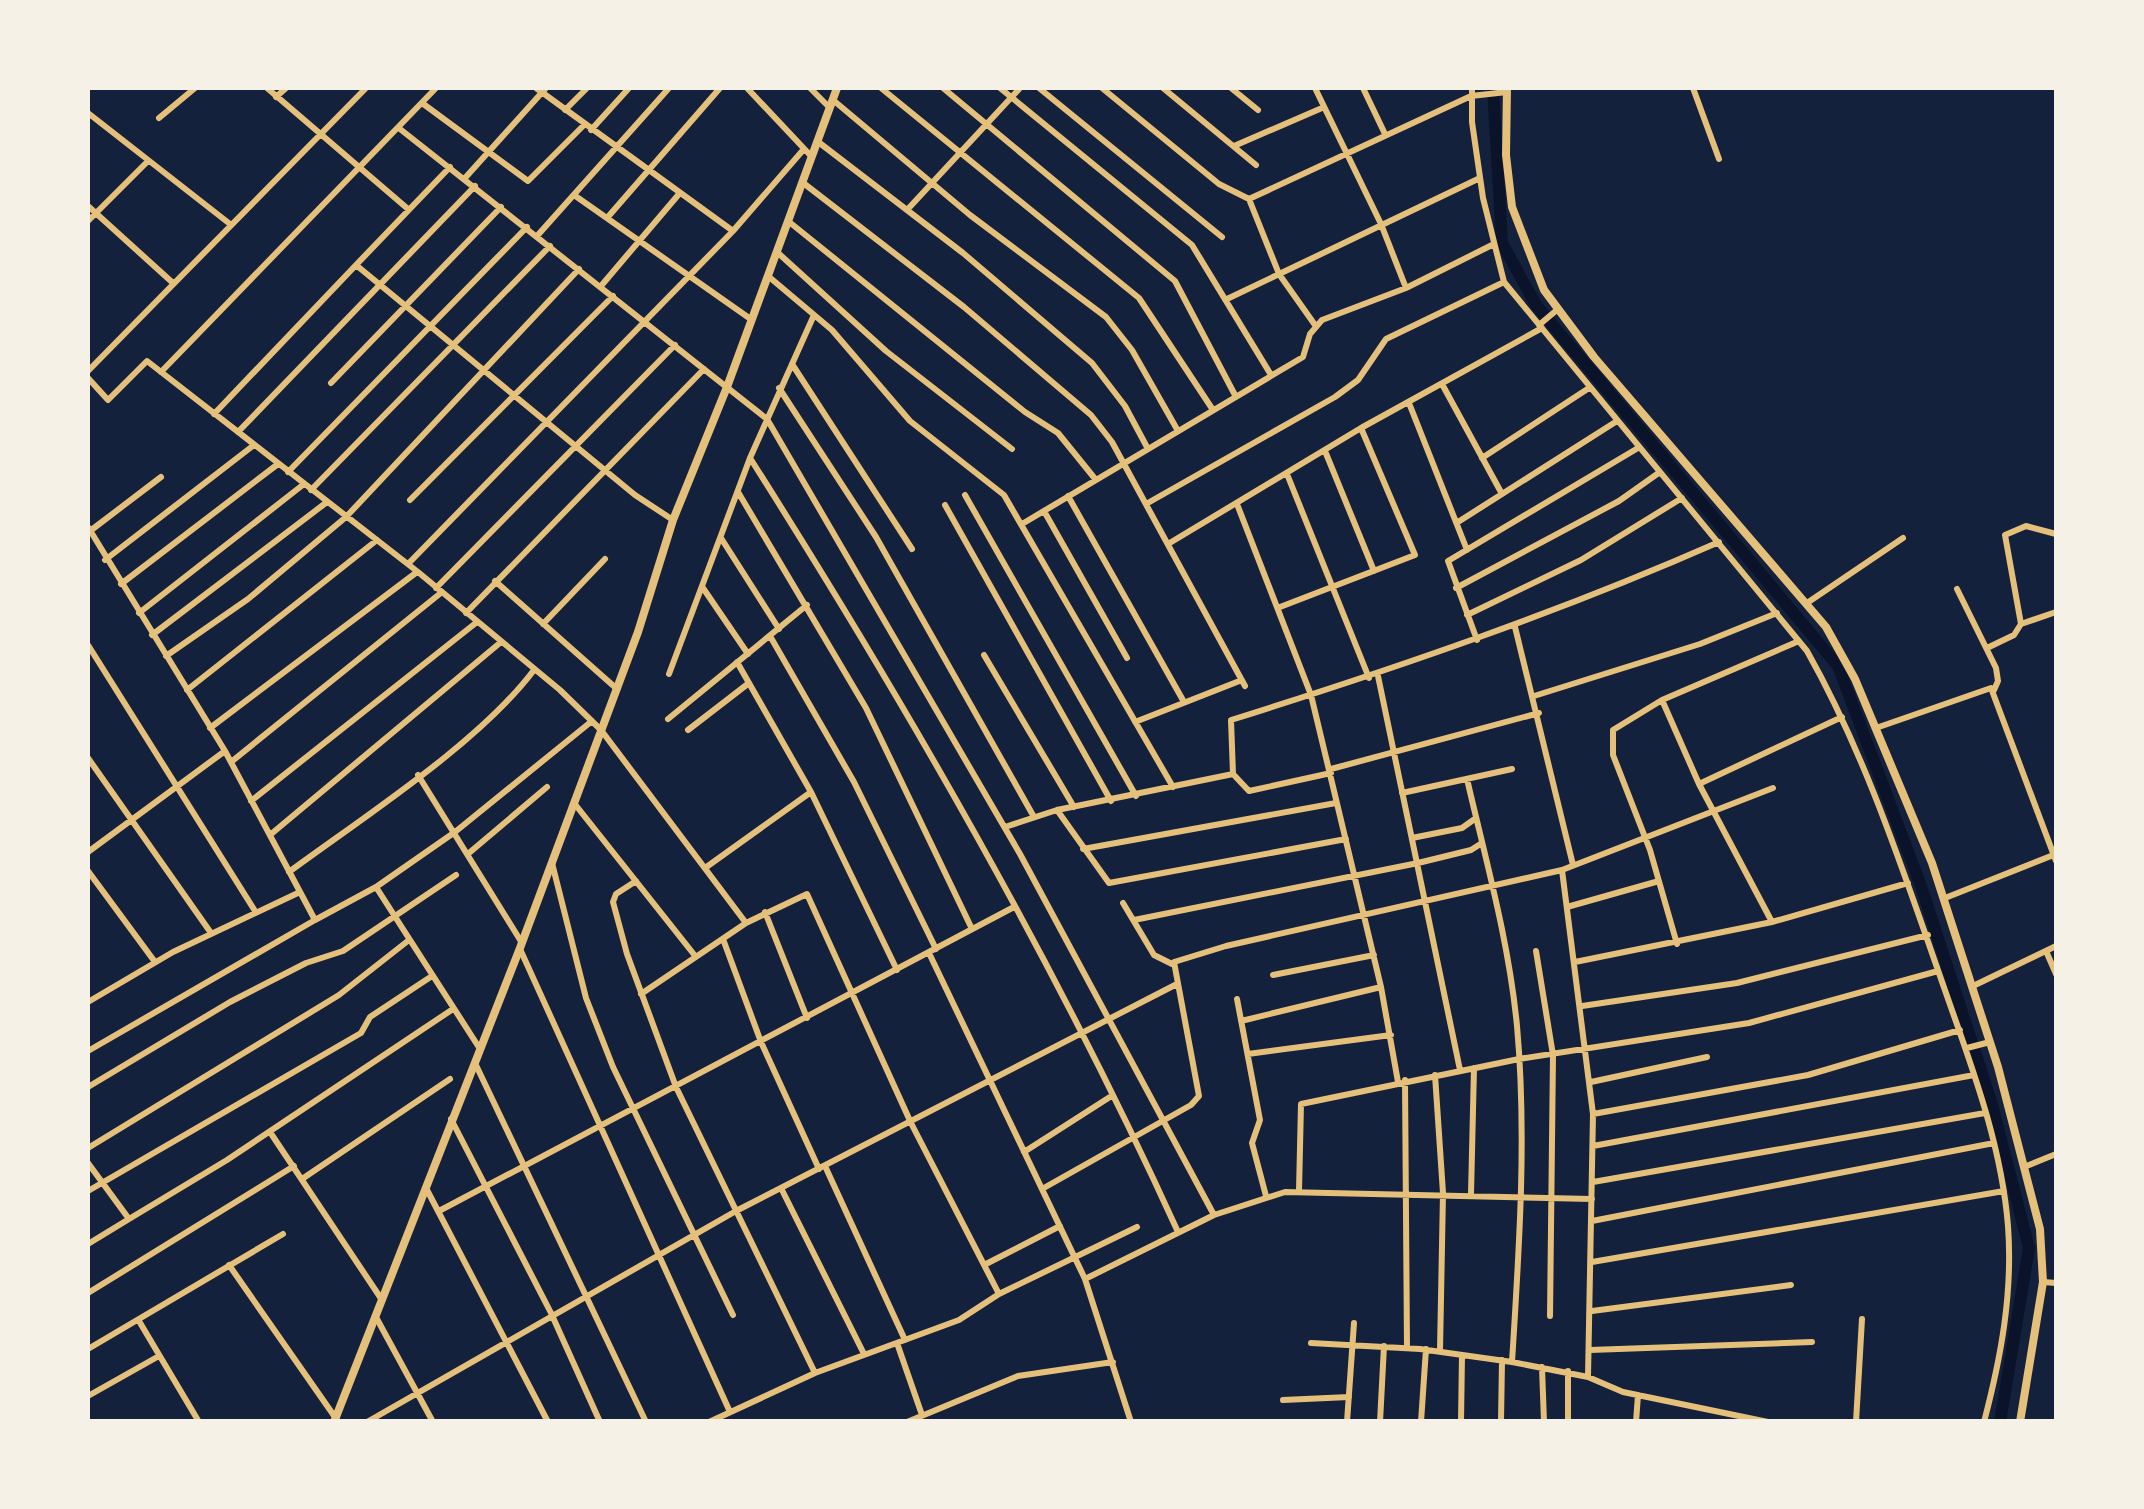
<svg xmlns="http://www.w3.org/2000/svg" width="2144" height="1509" font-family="'Alegreya Sans',sans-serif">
  <rect width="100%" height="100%" fill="#14213d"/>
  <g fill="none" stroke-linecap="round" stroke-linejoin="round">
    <path stroke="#0b132b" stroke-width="12" d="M1493 88 1502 243 1536 305 1838 666 1921 886 1991 1101 2029 1248 2000 1422"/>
    <path stroke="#e5c07b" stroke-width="6" d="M267 88 408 209
      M536 88 733 231
      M747 88 811 156
      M810 88 830 108
      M881 88 1139 298 1213 410
      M943 88 1175 281 1236 397
      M1000 88 1192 245 1271 375
      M1039 88 1222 237
      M1102 88 1219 184 1249 199 1471 96 1507 92
      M1163 88 1256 165
      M1231 88 1258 110
      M1315 88 1381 224 1406 288
      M1363 88 1385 134
      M1472 88V122L1483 198 1504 282 1807 651C1865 754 1901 865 1940 976 1968 1057 2001 1139 2008 1226 2013 1293 2001 1357 1984 1422
      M1693 88 1719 159
      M276 97 286 88
      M833 100 970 215 1106 317 1132 350 1178 431
      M422 103 528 181 584 125
      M565 110 587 88
      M88 113 230 224
      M159 118 195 88
      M400 129 767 419 1020 854 1214 1215
      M591 130 629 88
      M817 141 963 253 1092 363 1125 406 1148 449
      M1234 146 1322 108
      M450 167 356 265 635 495 673 520
      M465 178 546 88
      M802 182 964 307 1091 415 1112 442 1245 686
      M574 195 752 320
      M1249 199 1279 274 1315 325
      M88 206 173 283
      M907 210 1020 88
      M607 218 720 88
      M88 221 148 161
      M788 221 1025 412 1058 433 1096 480
      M537 236 669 88
      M777 252 886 351 1012 449
      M768 276 832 330 910 421 1004 495 1173 787
      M601 286 679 194
      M1227 299 1480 178
      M1539 325 1558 309
      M792 364 912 549
      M88 371 366 88
      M161 372 436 88
      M88 378 108 400 147 361 418 572 560 690 601 730 746 923
      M331 383 501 207
      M1442 384 1502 494
      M779 388 876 537 1034 817
      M1409 403 1467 550
      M214 414 356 265
      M238 432 475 186
      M1325 451 1374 571
      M750 458C908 707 1056 964 1178 1232
      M1482 458 1589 388
      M288 472 527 227
      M1287 474 1369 678
      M311 490 550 246
      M738 492 866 708 972 929
      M965 495 1136 796
      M1068 496 1184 702
      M410 500 613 296
      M1146 504 1335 397 1358 380 1386 339 1504 282
      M1237 504 1311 695 1381 987 1398 1082
      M945 505 1111 801
      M1044 511 1127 658
      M1458 522 1617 421
      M1022 524 1303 357 1310 334 1322 320 1406 288 1494 244
      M88 527 225 751 88 852
      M90 531 161 477
      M721 538 779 629
      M1168 544 1361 428 1542 328
      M105 560 254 445
      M408 564 733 231 804 149
      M495 581 617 689
      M121 584 278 464
      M436 588 675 345
      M703 588 748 654
      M1456 588 1619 501 1660 472
      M1957 589 1996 668 1998 681 1994 690
      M1807 603 1903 538
      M1280 607 1415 555 1361 428
      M139 613 304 484
      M466 613 704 369
      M1467 615 1581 560 1682 498
      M543 624 605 559
      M2021 624 2056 612
      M1515 627 1573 865
      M152 635 327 502
      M770 636 854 782 936 949
      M1477 640 1448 561 1638 448
      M88 645 255 911
      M1987 648 2014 635 2021 624 2005 535 2026 526 2056 534
      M984 655 1074 807
      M166 656 248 599 346 517 579 269
      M737 662 811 792 897 970
      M669 674 750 458 814 315
      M1378 676 1460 1070
      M187 690 377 540
      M1534 696 1700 644 1777 613
      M1662 700 1699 784 1772 922
      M668 719 807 605
      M1135 722 1242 680
      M210 728 417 572
      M1876 728 1991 688 2056 861
      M688 730 749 683
      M225 751 315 920 376 887 480 1049
      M88 758 211 933
      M231 762 442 592
      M1331 769 1539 713
      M1233 774 1249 791 1331 773
      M418 775 522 943
      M1467 779C1486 861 1509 942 1517 1026 1527 1136 1519 1251 1512 1362
      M1699 784 1842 717
      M1402 793 1512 769
      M251 801 477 622
      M574 803 696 957
      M1057 810 1109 883 1346 839
      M1005 827 1057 810 1233 774 1231 720C1397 668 1560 612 1719 542
      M270 835 501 642
      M1412 838 1462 828 1476 818
      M1083 849 1336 803
      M469 853 547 787
      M552 863 586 998 613 1067 733 1315
      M705 868 811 792
      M1562 870 1593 1114 1588 1377
      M88 871 155 962
      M289 872C365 816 479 743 534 670
      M636 881 616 894 613 902 627 954 676 1087 815 1373
      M376 887 455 832 592 721
      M1945 898 2056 854
      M1123 903 1154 955 1172 964
      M1567 907 1659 881
      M765 912 807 1018
      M1134 920 1418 863 1471 850 1482 843
      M723 939 761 1042 819 1169
      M1677 944 1650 850 1613 755V730L1662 700 1799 641
      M520 949 730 1412
      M1536 951 1553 1055 1550 1316
      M2046 951 2056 974
      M929 953 1085 1279 1131 1422
      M1575 962 1772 922 1908 883
      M1273 975 1374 955
      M1973 986 2056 946
      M641 994 746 923 807 894 911 1123 999 1294
      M1237 999 1260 1120 1252 1143 1266 1196
      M88 1002 173 952 300 892
      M1582 1006 1737 983 1928 935
      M1241 1021 1381 987
      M1967 1048 1990 1042
      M88 1051 315 920
      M1248 1054 1391 1035
      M475 1063 646 1422
      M1435 1075 1443 1193 1440 1351
      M1405 1080 1407 1348
      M1591 1082 1707 1057
      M88 1087 230 1002 306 963 343 951 456 875
      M1593 1114 1808 1075 1960 1030
      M451 1119 551 1313 600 1422
      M270 1132 382 1300
      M1593 1146 1974 1075
      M88 1148 339 995 409 940
      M1024 1152 1113 1095
      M88 1163 129 1219 227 1160 453 1009
      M825 1166 905 1340
      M2024 1167 2056 1154
      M302 1179 450 1079
      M1593 1182 1985 1113
      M426 1188 548 1422
      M781 1188 864 1354
      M1042 1189 1191 1105 1199 1096 1174 962 1226 946 1562 870 1773 788
      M88 1191 361 1033 370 1017 432 976
      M1299 1191 1301 1104 1519 1059 1749 1023 1938 971
      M1471 1194 1474 1068
      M439 1211 1014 907
      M1592 1221 1994 1143
      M88 1244 129 1219
      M1592 1262 2004 1191
      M229 1265 337 1420
      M984 1265 1060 1226
      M1085 1279 1214 1215 1285 1192 1592 1199
      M2043 1282 2056 1283
      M88 1293 294 1166
      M1592 1311 1791 1285
      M377 1319 433 1422
      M139 1321 199 1422
      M897 1343 922 1415
      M1311 1343 1420 1349 1512 1362 1588 1377 1623 1392 1768 1422
      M88 1349 283 1234
      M1590 1350 1812 1342
      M1542 1367 1544 1422
      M1568 1371V1422
      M88 1396 159 1356
      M1283 1400 1349 1397
      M367 1422 736 1211 1175 985
      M709 1422 815 1373 959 1320 999 1294 1137 1227
      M907 1422 1018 1376 1113 1362
      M1347 1422 1354 1323
      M1380 1422 1384 1346
      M1421 1422 1426 1349
      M1461 1422 1462 1355
      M1501 1422 1502 1360
      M1636 1422 1638 1395
      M1856 1422 1862 1319"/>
    <path stroke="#e5c07b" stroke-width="8" d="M1507 88 1506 155 1512 207 1544 290 1594 357 1826 627 1855 679 1932 863 1998 1067 2040 1229 2043 1282 2020 1422
      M334 1422 520 948 638 632 673 520 727 387 837 88"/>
  </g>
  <rect width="2144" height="1509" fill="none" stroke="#f6f1e7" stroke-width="180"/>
</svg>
